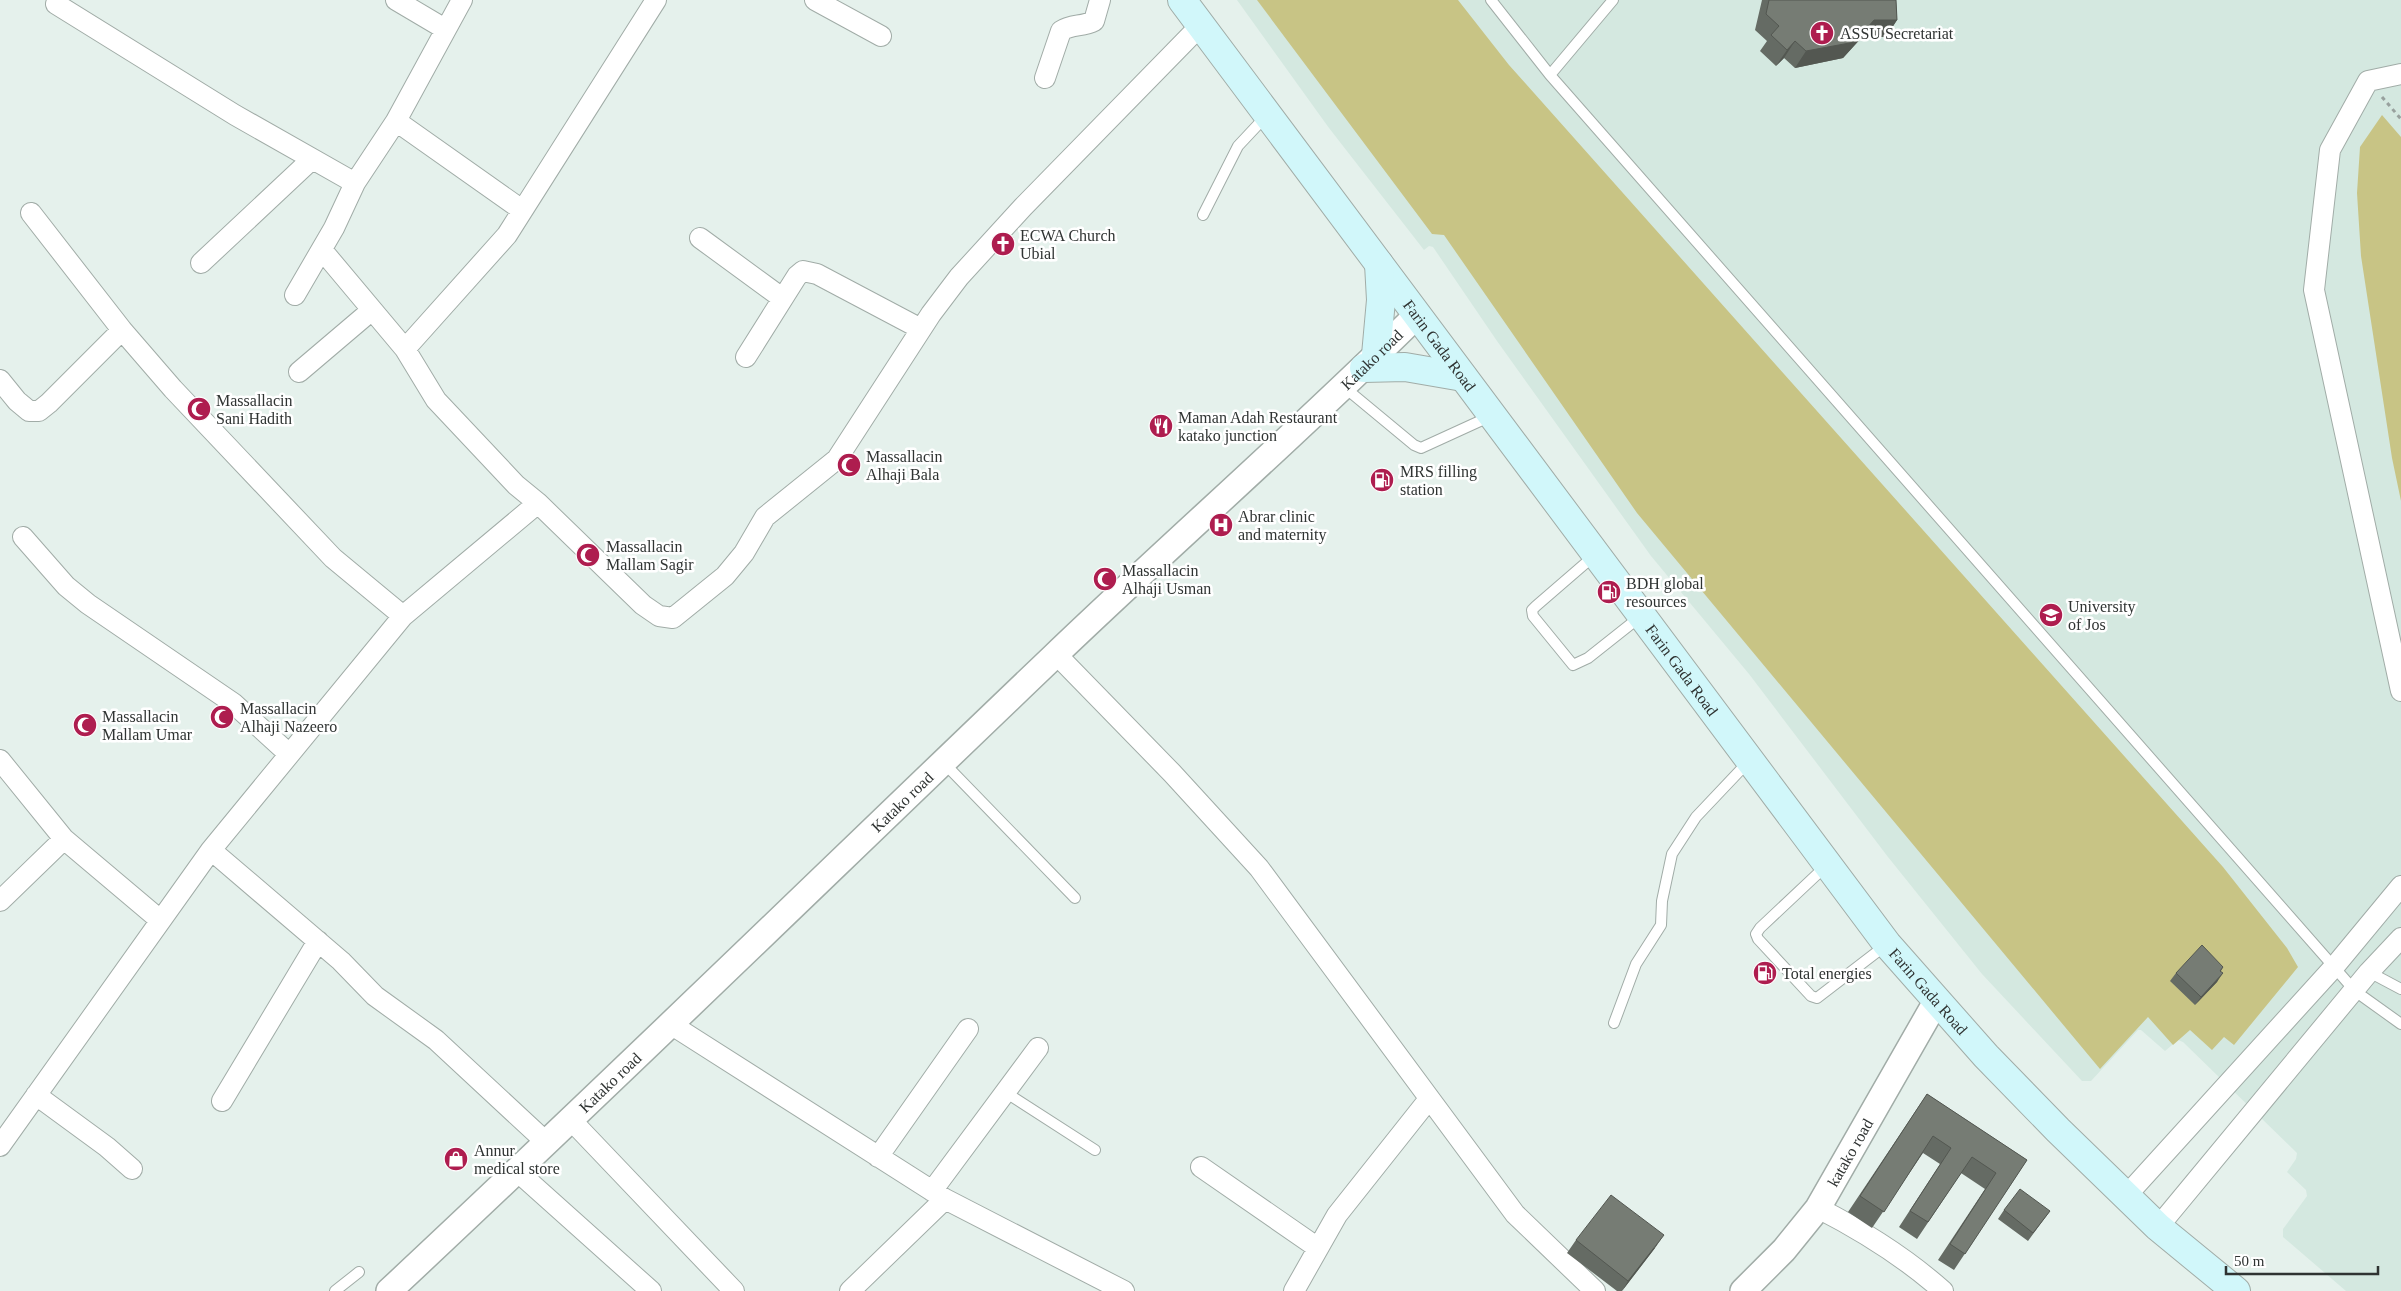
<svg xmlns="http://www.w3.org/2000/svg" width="2401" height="1291" font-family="'Times New Roman',serif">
  <rect width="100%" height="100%" fill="#e5f1ec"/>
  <path fill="#d4e8e0" d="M1237 0H2401V1291H2346L2283 1237V1229L2307 1196 2306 1190 2287 1172 2296 1159 2297 1153 2183 1042 2178 1040 2165 1051 2141 1030H2138L2091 1081H2082L1982 974 1888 857 1749 674 1651 556 1497 341 1433 247 1429 246 1424 250 1329 128Z"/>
  <path fill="#c8c485" d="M1257 0H1458L1509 65 2223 867 2287 948 2298 967 2234 1045 2224 1037 2212 1050 2190 1030 2173 1045 2148 1017 2100 1069 1637 513 1444 235 1432 234Z
    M2382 115 2401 137V501L2392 458 2361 256 2357 193 2360 147Z"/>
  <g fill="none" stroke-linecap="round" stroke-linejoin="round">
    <g stroke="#a1aca7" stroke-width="12">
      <path id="service" d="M1491 0 1550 75 2334 967 2355 991 2401 1024
        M1550 75 1613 0
        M1203 215 1238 146 1267 115
        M1344 387 1414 445 1421 448 1491 416
        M1595 555 1536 606 1532 610 1533 616 1573 665 1588 658 1641 616
        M944 763 1075 898
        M1827 865 1760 928 1756 934 1758 939 1811 996 1817 998 1886 945
        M2369 972 2401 989
        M1614 1023 1636 964 1661 925 1662 901 1672 854 1696 817 1749 761
        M1005 1092 1095 1150
        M335 1291 359 1272"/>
    </g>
    <g stroke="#a1aca7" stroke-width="22">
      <path id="minor" d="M396 0 445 29
        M815 0 881 36
        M56 4 235 115 355 183
        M2401 74 2368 81 2330 150 2314 290 2401 691
        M1045 78 1061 31C1071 24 1083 27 1094 21L1100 0
        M396 121 522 210
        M31 213 122 330 173 389 333 558 403 616
        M700 238 782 298
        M322 250 405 349 436 400 516 485 538 503 643 605 659 616 673 618 725 576 744 553 765 517 837 459 931 314 959 277 1023 207 1201 25
        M201 263 312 159
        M295 295 334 228 355 183 396 121 462 0
        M405 349 507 235 656 0
        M746 357 797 276 803 271 817 274 921 329
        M299 372 372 310
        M0 380 17 401 29 411H39L49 403 122 330
        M23 537 66 586 88 604 233 703 289 754
        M1056 654 1172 773 1259 868 1515 1214 1595 1291
        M0 760 64 839 160 920
        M211 850 341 961 375 996 436 1040 547 1143
        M0 901 64 839
        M672 1025 945 1199 1124 1291
        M36 1095 107 1147 132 1169
        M222 1101 318 941
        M571 1120 734 1291
        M0 1146 211 850 403 616 538 503
        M878 1157 968 1029
        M1201 1167 1318 1248
        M517 1171 651 1291
        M932 1191 1038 1048
        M2126 1196 2334 967 2401 886
        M1818 1208C1863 1231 1906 1258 1943 1291
        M2158 1227 2369 972 2401 938
        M850 1291 945 1199
        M1294 1291 1337 1215 1429 1099"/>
    </g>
    <g stroke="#a1aca7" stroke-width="28">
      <g id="tertiary">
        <path id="s1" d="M389 1291C613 1082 832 868 1054 656 1174 541 1299 432 1417 315"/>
        <path id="s2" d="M1743 1291 1784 1250 1818 1208 1937 1000"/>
      </g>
    </g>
    <g stroke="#a1aca7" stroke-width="30">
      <g id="secondary">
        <path id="s3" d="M1182 0 1887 944 1986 1056 2058 1130 2158 1227 2236 1291"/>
        <path d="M1376 355 1381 300 1379 264"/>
        <path d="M1364 368 1405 367 1463 377"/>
      </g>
    </g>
    <path stroke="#98a19e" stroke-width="3" stroke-dasharray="4 4" stroke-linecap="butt" d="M2382 97 2401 119"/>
    <use href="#service" stroke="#fff" stroke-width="10"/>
    <use href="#minor" stroke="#fff" stroke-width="20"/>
    <use href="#tertiary" stroke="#fff" stroke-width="25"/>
    <use href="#secondary" stroke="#d1f7fa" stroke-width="28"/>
  </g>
  <path fill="#656b64" d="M1762 0H1896L1897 20 1886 37 1863 36 1843 58 1795 68 1784 58 1776 66 1760 51 1767 41 1755 30Z
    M2223 967 2221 971 2217 982 2195 1005 2170 981 2176 973Z
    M1927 1094 2027 1160 1954 1270 1938 1260 1985 1189 1961 1173 1917 1239 1899 1227 1940 1164 1923 1153 1872 1228 1848 1212Z
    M2004 1210 2050 1211 2028 1241 1998 1219Z
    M1576 1240 1655 1248 1622 1291H1617L1567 1253Z"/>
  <path fill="#535751" d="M1874 20H1897L1886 37 1863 36 1843 58 1795 68 1806 51Z
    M1795 41 1784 58 1776 66 1787 50Z
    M2223 973 2217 982 2195 1005 2201 997Z
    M1664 1235 1655 1248 1622 1291 1628 1281Z"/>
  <path fill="#767c74" stroke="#535751" d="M1769 0H1896L1897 20H1874L1855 42 1806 51 1795 41 1787 50 1771 35 1779 26 1766 14Z
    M2202 945 2223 967 2220 971 2223 973 2201 997 2176 973Z
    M1927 1094 2027 1160 1965 1254 1950 1244 1996 1173 1972 1157 1928 1222 1910 1211 1951 1148 1933 1136 1884 1212 1860 1196Z
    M2020 1189 2050 1211 2033 1233 2004 1210Z
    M1611 1195 1664 1235 1628 1281 1576 1240Z"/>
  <defs>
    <g id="church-disc" transform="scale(1.25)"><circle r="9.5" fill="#ae1d4f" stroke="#fff"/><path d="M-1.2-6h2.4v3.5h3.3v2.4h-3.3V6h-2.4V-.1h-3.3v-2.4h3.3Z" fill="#fff"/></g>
    <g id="mosque-disc" transform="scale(1.25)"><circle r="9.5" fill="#ae1d4f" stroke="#fff"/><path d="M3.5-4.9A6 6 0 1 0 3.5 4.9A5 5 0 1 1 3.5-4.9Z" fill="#fff"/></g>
    <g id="restaurant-disc" transform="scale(1.25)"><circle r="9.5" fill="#ae1d4f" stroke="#fff"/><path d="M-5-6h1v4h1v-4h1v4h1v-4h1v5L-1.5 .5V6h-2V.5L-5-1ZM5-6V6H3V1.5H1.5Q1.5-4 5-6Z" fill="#fff"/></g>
    <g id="fuel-disc" transform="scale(1.25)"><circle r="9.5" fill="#ae1d4f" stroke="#fff"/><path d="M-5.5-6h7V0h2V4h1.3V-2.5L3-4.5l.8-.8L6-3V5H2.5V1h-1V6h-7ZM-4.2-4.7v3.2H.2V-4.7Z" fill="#fff"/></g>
    <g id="hospital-disc" transform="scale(1.25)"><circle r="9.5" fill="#ae1d4f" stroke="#fff"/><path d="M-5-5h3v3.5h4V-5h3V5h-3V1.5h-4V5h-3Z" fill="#fff"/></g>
    <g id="university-disc" transform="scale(1.25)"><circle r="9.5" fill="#ae1d4f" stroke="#fff"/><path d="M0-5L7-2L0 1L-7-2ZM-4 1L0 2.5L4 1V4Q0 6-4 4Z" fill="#fff"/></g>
    <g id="shop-disc" transform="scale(1.25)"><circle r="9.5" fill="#ae1d4f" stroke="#fff"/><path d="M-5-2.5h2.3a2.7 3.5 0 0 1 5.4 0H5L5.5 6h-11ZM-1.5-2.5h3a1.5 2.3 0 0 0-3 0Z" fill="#fff"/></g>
  </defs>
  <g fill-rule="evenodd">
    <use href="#church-disc" x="1822" y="33"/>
    <use href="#church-disc" x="1003" y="244"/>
    <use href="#mosque-disc" x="199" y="409"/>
    <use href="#restaurant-disc" x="1161" y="426"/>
    <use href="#mosque-disc" x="849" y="465"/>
    <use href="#fuel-disc" x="1382" y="480"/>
    <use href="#hospital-disc" x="1221" y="525"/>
    <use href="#mosque-disc" x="588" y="555"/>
    <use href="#mosque-disc" x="1105" y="579"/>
    <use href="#fuel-disc" x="1609" y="592"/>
    <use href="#university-disc" x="2051" y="615"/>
    <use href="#mosque-disc" x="222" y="717"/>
    <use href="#mosque-disc" x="85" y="725"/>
    <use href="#fuel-disc" x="1765" y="973"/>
    <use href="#shop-disc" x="456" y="1159"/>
  </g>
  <g text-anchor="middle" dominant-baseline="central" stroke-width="5" stroke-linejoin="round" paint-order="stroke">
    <g font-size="16" fill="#2f3332" stroke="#fff" text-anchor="start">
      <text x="1840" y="33">ASSU Secretariat</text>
      <text x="1020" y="235">ECWA Church<tspan x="1020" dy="18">Ubial</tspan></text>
      <text x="216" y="400">Massallacin<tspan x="216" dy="18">Sani Hadith</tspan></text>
      <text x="1178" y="417">Maman Adah Restaurant<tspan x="1178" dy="18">katako junction</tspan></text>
      <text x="866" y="456">Massallacin<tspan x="866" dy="18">Alhaji Bala</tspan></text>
      <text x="1400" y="471">MRS filling<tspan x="1400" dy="18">station</tspan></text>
      <text x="1238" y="516">Abrar clinic<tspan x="1238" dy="18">and maternity</tspan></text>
      <text x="606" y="546">Massallacin<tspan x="606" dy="18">Mallam Sagir</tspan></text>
      <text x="1122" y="570">Massallacin<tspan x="1122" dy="18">Alhaji Usman</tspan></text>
      <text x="1626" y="583">BDH global<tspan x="1626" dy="18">resources</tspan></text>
      <text x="2068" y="606">University<tspan x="2068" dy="18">of Jos</tspan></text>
      <text x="240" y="708">Massallacin<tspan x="240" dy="18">Alhaji Nazeero</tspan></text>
      <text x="102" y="716">Massallacin<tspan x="102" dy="18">Mallam Umar</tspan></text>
      <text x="1782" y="973">Total energies</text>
      <text x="474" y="1150">Annur<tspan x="474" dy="18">medical store</tspan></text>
    </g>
    <g font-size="16" fill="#2f3332" stroke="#fff">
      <text stroke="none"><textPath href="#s3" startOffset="431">Farin Gada Road</textPath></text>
      <text stroke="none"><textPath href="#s1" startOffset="1354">Katako road</textPath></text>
      <text stroke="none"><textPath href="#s3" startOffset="836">Farin Gada Road</textPath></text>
      <text stroke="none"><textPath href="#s1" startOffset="709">Katako road</textPath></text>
      <text stroke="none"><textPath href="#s3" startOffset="1241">Farin Gada Road</textPath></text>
      <text stroke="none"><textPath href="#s1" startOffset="304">Katako road</textPath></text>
      <text stroke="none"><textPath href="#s2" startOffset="176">katako road</textPath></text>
    </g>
  </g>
  <path d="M2226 1266v8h152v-8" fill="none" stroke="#2f3332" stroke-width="2.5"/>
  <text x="2234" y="1266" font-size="15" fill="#2f3332" stroke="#ffffff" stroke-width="4" paint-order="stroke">50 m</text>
</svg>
